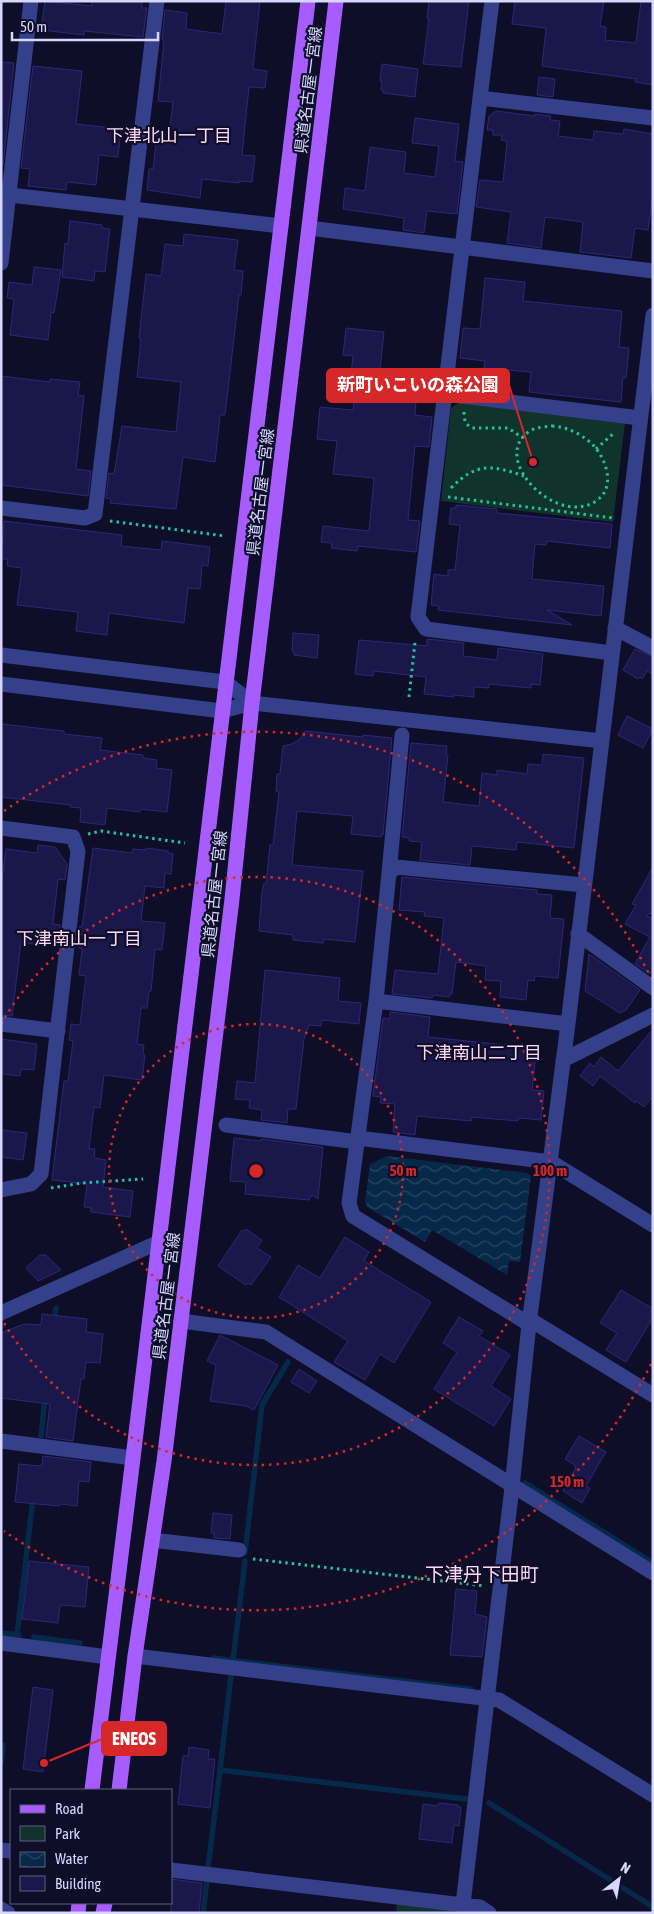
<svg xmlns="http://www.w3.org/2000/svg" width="654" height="1914" font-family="'Asap Condensed','Noto Sans JP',sans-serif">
  <defs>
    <pattern id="water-waves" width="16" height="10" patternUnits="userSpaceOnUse" patternTransform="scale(1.25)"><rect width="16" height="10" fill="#062949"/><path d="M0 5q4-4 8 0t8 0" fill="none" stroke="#294764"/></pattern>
  </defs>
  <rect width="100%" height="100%" fill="#0e0e28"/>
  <path fill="#10332c" d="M461 401 625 423 613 522 441 501 451 408Z
    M397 1901 447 1906 453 1913H396Z"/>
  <path fill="url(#water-waves)" d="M387 1156 527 1173 531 1176 520 1262 509 1261 507 1275 432 1230 425 1242 367 1207 365 1201 370 1164Z"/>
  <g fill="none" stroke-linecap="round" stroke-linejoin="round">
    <path stroke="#062949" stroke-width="5.5" d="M54 1321 56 1308
      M41 1436 45 1397
      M525 1483 653 1563
      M245 1553 262 1405 288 1362
      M1 1633 19 1635
      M17 1635 33 1498
      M34 1637 80 1643
      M213 1658 471 1689
      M233 1660 245 1561
      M1 1745H3L1 1763
      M220 1770 231 1675
      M489 1803 653 1907
      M208 1868 220 1770 466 1799
      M203 1913 207 1880"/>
  </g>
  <path fill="#1a184b" stroke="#2b2878" d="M45 1 92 6V1H142V8H147L143 37 84 31V35L41 30Z
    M226 1H260L253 69 267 71 265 88 249 87 242 155 255 156 252 182 239 181V183L202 179 200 198 147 190 149 169H153L157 135 169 134 173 102 158 101 164 40H162L165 10 187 13 186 29 222 34Z
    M429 1H469L461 67 423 64 429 19 427 18Z
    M515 1H604L600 26 606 27 605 40 636 43 641 1H653V85L635 82 636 79 542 66 546 28 512 24Z
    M1 62 14 63 3 166H1Z
    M382 64 418 69 415 97 383 93V90H381L382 81H380Z
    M33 66 82 71 76 124 121 129 118 157 99 155 96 185 67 182 66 190 28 186 30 169 21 168Z
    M539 77 555 79 553 97 537 95Z
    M496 111 535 116V114L551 116 550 120 560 121 558 136 593 140 594 131 623 134 624 129 653 134V194L648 230 635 228 631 258 580 252 583 222 545 217 541 248 507 243 511 212 476 207 480 180 503 182 507 141 501 140 502 135H493V130H487L489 116Z
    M415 118 459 124 455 161 463 162 457 214 427 211 424 233 403 230 404 218 343 209 345 188 365 191 370 147 406 152 404 173 435 177 439 146 412 143Z
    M70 221 102 225V228L110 229 105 272 95 271 94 281 62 277 65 243 68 244Z
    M184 234 238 240 234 270 243 271 241 295H239L225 415H220L215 462 183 457 176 509 110 503 111 499 106 498 109 473 114 474 122 426 176 432 181 382 137 377 141 339 139 338 146 274 161 276 165 244 183 246Z
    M34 267 61 270 54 313 51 312 48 340 10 335 14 299 7 298 9 282 32 285Z
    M485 278 525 282 523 301 622 311 619 347 629 348 626 378 623 377 621 402 529 392 531 372 484 368 485 361 460 358 463 328 480 329Z
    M346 328 384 332 380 369 418 373 415 415 432 417 429 447 415 446 408 520 420 521 416 552 358 546 357 551 331 548 332 543 321 542 323 526 369 531 374 478 333 474 337 441 317 439 320 407 353 410 357 374H351L353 356 343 355Z
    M1 376 50 382V379L80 382 78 395 84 396 76 469 91 471 88 496 1 485Z
    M456 505 497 509V513L612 524 610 548 547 541 546 545 535 544 532 579 604 586 601 616 547 610 572 625 438 610 439 606 431 605 434 574 448 576V570H455L460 525 449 524 451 508H456Z
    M4 521 122 535 121 546 161 550 162 541 210 547 208 566 202 565 200 589 188 588 184 623 109 613 107 635 76 631 78 612 17 605 22 568 7 566 8 559H1Z
    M293 633 319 635 317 658 294 655V651H292Z
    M427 639 464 643 463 656 497 660 498 648 543 654 540 685 531 684V688L489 684V688L474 687V697L454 695V697L424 694 426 677 374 671 373 676 355 674 359 640 427 646Z
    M635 649 653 657V674L647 671 642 679 640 677 638 679 623 670Z
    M627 716 653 729 643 748 618 735Z
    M1 724 64 731V734L102 738 100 750 143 755V758L157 760 156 768 172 770 167 812 141 809 140 812 107 808 105 825 80 822 81 808 70 807 71 805 1 797Z
    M305 731 363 737V735L392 738 383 835 381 834V837L351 834 353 816 297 811 292 865 363 871 355 942 324 939 323 943 293 940V935L259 931 262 892 264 883 266 884 270 845H273L279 792 276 791 277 774H280L283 746 292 744 301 738Z
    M411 743 447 746 446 755H448L443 802 479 806 482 773 497 775V770L527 774 528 764 542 765 543 754 584 758 574 848 517 842 516 850 472 846 470 865 420 860 422 842 409 841 410 838 402 837Z
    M38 845 55 847 67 864 65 880 58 879 53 924 60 925 58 944 42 942 41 945 21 942 12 1016 1 1015V885L6 849 37 853Z
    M93 848 132 853 133 849 145 850 146 848 168 851V853L173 854 171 874 165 873 164 888 145 886 141 921 165 923 162 950 155 949 151 991H149L147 1008H141L137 1044 144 1045 143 1054 145 1055 142 1080 104 1075 100 1108 94 1107 89 1149H95L94 1158 106 1160 103 1187 133 1191 130 1217 91 1212V1208L84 1207 87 1184 52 1180 64 1081H68L73 1041 69 1040 71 1024 80 1025 86 976 79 975 82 949 77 946 79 927H82Z
    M653 867V915L649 913 647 916 653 919V970L650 974 635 964 650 937 625 924 636 905 632 904Z
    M402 877 537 890V894L552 895 550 918 564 919 558 978 535 976 534 981 528 980 526 1000 500 997 501 981 485 980 486 966 456 962 452 994H450L449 997 433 995 432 998 392 994 395 970 438 974 444 918 424 916 425 912 399 910Z
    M589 954 640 990 626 1010 620 1013 585 991Z
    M265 970 340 978 338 1001 361 1003 359 1024 322 1020 321 1026 309 1025 304 1039 296 1109H288L287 1123 261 1120 262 1110 249 1108 250 1100 235 1099 237 1081 255 1083Z
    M390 1012 430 1017 428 1037 526 1047V1052L536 1053 532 1090 544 1091 541 1120 518 1118V1121L471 1117V1121L417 1116 415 1135 393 1132 395 1104 380 1103 381 1097 373 1096 383 1018 390 1019Z
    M653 1029V1096L644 1107 636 1101 635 1103 600 1076 593 1086 580 1076 590 1063 594 1067 601 1057 618 1071Z
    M1 1039 37 1044 34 1070 21 1069 20 1076 1 1074Z
    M1 1130 27 1133 23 1160 1 1157Z
    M234 1138 261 1141V1139L323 1147 318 1199 312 1195 309 1200 245 1194 246 1182 230 1181Z
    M246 1229 262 1240 257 1248 271 1257 251 1285 248 1283 246 1285 218 1266 242 1230 244 1231Z
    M345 1237 369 1252 364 1261 431 1302 394 1363 380 1354 365 1380 334 1362 348 1341 279 1297 298 1265 320 1278Z
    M40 1255H46L61 1270 38 1281 26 1268Z
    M621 1290 653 1309V1318L626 1362 606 1350 617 1333 600 1323Z
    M42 1314 87 1319 86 1332 103 1334 100 1363 86 1362 84 1379H81L73 1441 46 1437 50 1404 1 1398V1333L24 1324 41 1325Z
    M459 1317 483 1331 479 1336 510 1355 491 1386 511 1399 494 1426 434 1389 457 1352 443 1343Z
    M220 1335 278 1365 254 1410 246 1406 210 1401 216 1365 207 1361Z
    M299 1369 317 1381 309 1393 291 1382Z
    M579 1436 606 1452 586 1486 590 1488 582 1503 563 1491 576 1468 574 1467 575 1465 565 1459Z
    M43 1456 91 1462 89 1482 79 1481 77 1506 60 1504 59 1506 15 1502 19 1464 42 1466Z
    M213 1513 232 1515 230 1539 214 1538V1533H211Z
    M29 1561 89 1567 85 1607 60 1605 58 1623 22 1619Z
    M456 1589 477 1591 475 1614 487 1617 482 1657 450 1655Z
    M33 1687 53 1690 43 1772 23 1769Z
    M189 1747 209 1750 208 1759H215L210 1808 178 1804 183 1756H188Z
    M439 1803 458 1805 457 1807H461L459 1826 454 1825 452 1843 419 1839 423 1804 438 1806Z
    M171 1879 202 1883 199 1913H171Z"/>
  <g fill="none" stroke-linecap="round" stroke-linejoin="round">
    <path stroke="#25c29e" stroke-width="3" stroke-dasharray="2.5 4" stroke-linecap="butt" d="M464 412C464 420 465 424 472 428H508L523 438
      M552 426C567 427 582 434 593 445 607 460 616 488 596 501 556 528 488 457 530 431 536 427 545 427 552 426Z
      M596 449 614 433
      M451 488C477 462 492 465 524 476
      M448 497 613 518
      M110 521 225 536
      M409 697 415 642
      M88 834 101 831 185 843
      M51 1188 82 1183 143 1179
      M253 1559 485 1586"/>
    <path stroke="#35408b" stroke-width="15" d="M492 1 480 98 653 118
      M480 98 418 617 426 629 612 653
      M1 194 281 226
      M309 228 653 271
      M1 263 31 1
      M445 394 640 418
      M1 508 85 518 95 514 157 1
      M615 628 653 648
      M1 655 225 682 252 703
      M1 684 222 711 252 703 602 741
      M1 828 73 837 78 851 41 1174 31 1184 1 1190
      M389 873 402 735
      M578 934 653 988
      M376 1001 568 1024
      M1 1024 58 1031
      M563 1060 653 1015
      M226 1125 358 1142
      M358 1138 551 1162 653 1225
      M1 1313 159 1242
      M529 1319 653 1395
      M181 1321 266 1332 653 1573
      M529 1324 353 1216 349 1203 376 1001 389 873 396 867 584 885
      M1 1441 133 1458
      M152 1540 239 1550
      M1 1643 108 1657
      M135 1656 499 1700 653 1795
      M1 1850 11 1851
      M171 1870 480 1907 489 1913
      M1 1909 8 1913
      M462 1913 512 1487 529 1324 568 1024 653 315"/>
    <path stroke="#a65cff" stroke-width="15" d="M92 1790 133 1458 308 1
      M119 1790 135 1656 164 1461 181 1321 232 899 252 703 336 1
      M78 1913 79 1903
      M103 1913 105 1903"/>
  </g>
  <g fill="none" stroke="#d62828" stroke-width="2.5" stroke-dasharray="2.5 5">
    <circle cx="256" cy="1171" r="147"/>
    <path d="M1 1024A294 294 0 1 1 1 1318"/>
    <path d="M651 1364A440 440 0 0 1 4 1531M4 811A440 440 0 0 1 651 978"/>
  </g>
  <g text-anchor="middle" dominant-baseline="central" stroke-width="4.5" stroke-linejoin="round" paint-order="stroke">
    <g font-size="16" fill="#d5d7ff" stroke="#0e0e28">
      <text transform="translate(308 90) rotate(-83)">県道名古屋一宮線</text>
      <text transform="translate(260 492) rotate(-83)">県道名古屋一宮線</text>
      <text transform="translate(214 894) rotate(-84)">県道名古屋一宮線</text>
      <text transform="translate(166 1296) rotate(-83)">県道名古屋一宮線</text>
    </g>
    <g font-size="18" fill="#ffd7f7" stroke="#0e0e28">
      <text x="169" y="135">下津北山一丁目</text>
      <text x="79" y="938">下津南山一丁目</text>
      <text x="479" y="1052">下津南山二丁目</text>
    </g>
    <g font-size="19" fill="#ffd7f7" stroke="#0e0e28">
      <text x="482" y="1574">下津丹下田町</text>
    </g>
  </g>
  <circle cx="256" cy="1171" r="8" fill="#d62828" stroke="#0e0e28" stroke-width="2.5"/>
  <g font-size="15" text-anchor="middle" font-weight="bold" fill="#d62828" stroke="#0e0e28" stroke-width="4.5" stroke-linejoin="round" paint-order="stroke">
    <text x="403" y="1176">50 m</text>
    <text x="550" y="1176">100 m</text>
    <text x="567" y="1487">150 m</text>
  </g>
  <path fill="none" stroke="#d62828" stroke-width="2" d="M533 462L509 385M44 1763L102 1739"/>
  <g fill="#d62828" stroke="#0e0e28" stroke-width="2">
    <circle cx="533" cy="462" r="5"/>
    <circle cx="44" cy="1763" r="5"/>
  </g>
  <g fill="#d62828" stroke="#d62828" stroke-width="2">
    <rect x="327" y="369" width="182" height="33" rx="5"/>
    <rect x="102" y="1722" width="64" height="33" rx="5"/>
  </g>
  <g font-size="18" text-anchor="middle" font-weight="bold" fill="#fff">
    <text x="418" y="391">新町いこいの森公園</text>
    <text x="134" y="1745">ENEOS</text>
  </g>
  <rect width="654" height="1914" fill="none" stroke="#d5d7ff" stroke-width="5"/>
  <rect x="10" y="1789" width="162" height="115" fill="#0e0e28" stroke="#5e5e7e"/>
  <rect x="20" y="1805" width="25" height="8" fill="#a65cff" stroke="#5e5e7e"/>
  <text x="55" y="1814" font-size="15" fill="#d5d7ff">Road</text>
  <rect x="20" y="1826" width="25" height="15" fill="#10332c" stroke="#5e5e7e"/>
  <text x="55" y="1839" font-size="15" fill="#d5d7ff">Park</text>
  <rect x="20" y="1852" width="25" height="15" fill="url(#water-waves)" stroke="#5e5e7e"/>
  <text x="55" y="1864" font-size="15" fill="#d5d7ff">Water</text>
  <rect x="20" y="1876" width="25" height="15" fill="#1a184b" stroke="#5e5e7e"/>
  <text x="55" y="1889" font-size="15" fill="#d5d7ff">Building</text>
  <g transform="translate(619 1879) rotate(31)" stroke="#0e0e28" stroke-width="4" paint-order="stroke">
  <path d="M0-4L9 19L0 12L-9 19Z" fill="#d5d7ff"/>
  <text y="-8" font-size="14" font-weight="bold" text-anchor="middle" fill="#d5d7ff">N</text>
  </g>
  <path d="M12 32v8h146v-8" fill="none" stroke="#d5d7ff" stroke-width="2.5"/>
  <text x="20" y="32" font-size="15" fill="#d5d7ff" stroke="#0e0e28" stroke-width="4" paint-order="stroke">50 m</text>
</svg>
